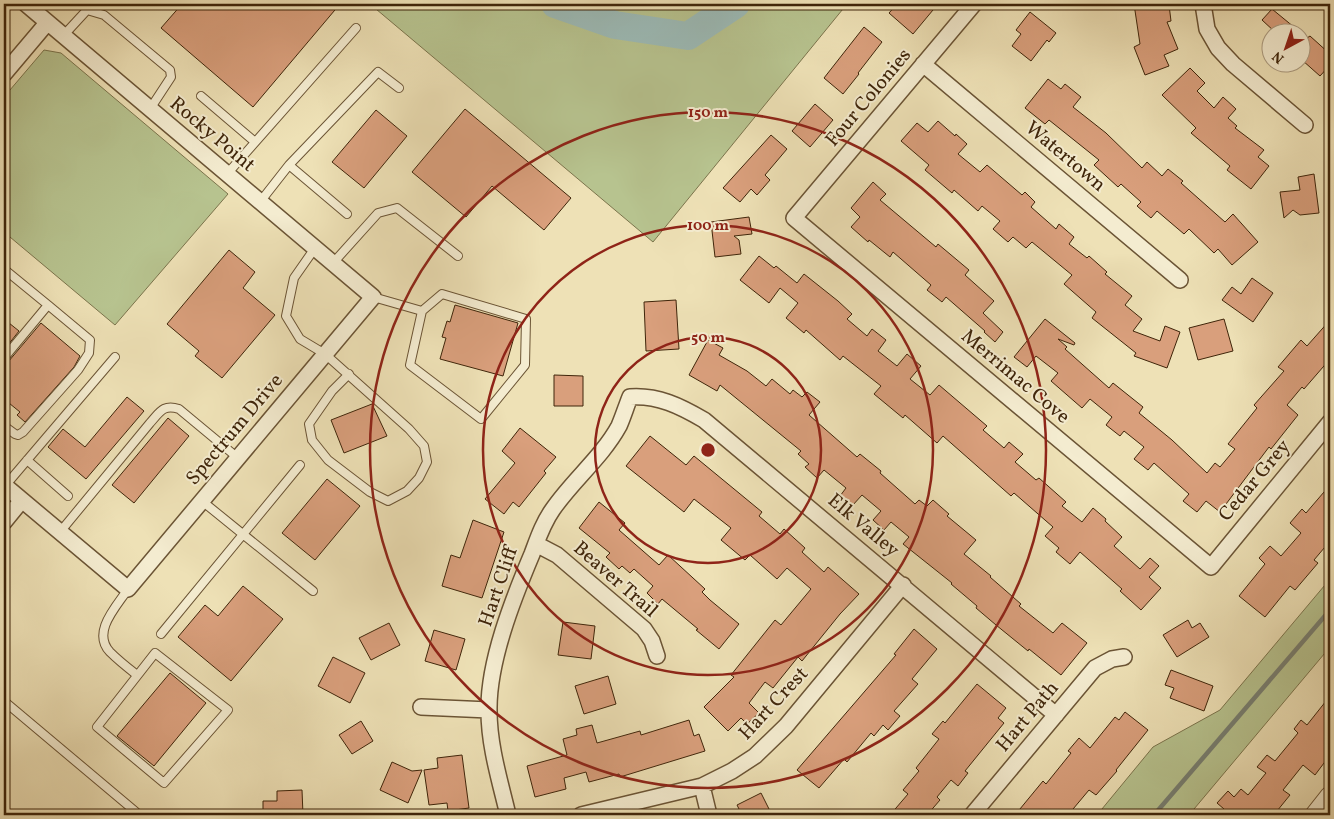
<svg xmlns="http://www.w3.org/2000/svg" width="1334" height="819" font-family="Vollkorn,serif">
  <rect width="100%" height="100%" fill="#eee1b6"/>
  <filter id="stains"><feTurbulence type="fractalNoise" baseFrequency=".004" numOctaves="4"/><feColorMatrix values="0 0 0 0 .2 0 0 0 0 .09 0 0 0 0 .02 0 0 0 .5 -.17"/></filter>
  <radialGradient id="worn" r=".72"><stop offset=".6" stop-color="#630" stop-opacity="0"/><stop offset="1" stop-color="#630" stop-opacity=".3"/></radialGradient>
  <path fill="#b7c38f" stroke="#7b744c" d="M370 4H847L653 242Z
    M44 50 61 53 228 194 115 325 4 232V97Z
    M1330 579V647L1189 815H1097L1153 747 1220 710Z"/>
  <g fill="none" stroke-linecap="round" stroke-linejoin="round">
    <path stroke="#777f72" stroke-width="4.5" d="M1154 815 1330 610"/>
    <path stroke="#9cbbb7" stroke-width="28" d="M555 4 615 25 688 36 736 4"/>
  </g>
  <path fill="#d99f7c" stroke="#3f250a" d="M182 4H340L253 107 161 28Z
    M897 4H938L913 34 889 13Z
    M1134 4H1159L1160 6 1169 5 1171 21 1167 22 1178 49 1164 55 1169 66 1145 75 1134 47 1140 44Z
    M1272 9 1300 32H1275L1262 20Z
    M1030 12 1056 33 1049 42 1047 40 1031 61 1012 46 1021 34 1016 30Z
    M864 27 882 42 858 73 859 74 843 94 824 78Z
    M1302 34 1307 38 1310 36 1330 54V65L1320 76 1302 60Z
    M1190 68 1205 83 1197 91 1214 108 1223 97 1236 109 1228 118 1237 126 1235 128 1264 150 1258 157 1269 166 1251 189 1227 170 1230 166 1191 133 1196 128 1162 95Z
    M1048 79 1061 89 1065 84 1081 97 1073 107 1106 133 1142 168 1147 162 1162 176 1168 169 1183 181 1181 183 1225 222 1233 214 1258 242 1232 265 1218 249 1214 253 1189 229 1184 234 1157 211 1151 218 1137 206 1141 202 1121 184 1118 187 1094 165 1099 160 1049 120 1045 124 1025 108Z
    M815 104 833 120 810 147 792 131Z
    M465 109 571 198 544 230 492 186 466 217 412 172Z
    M376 110 407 136 364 188 332 162Z
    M938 121 955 136 956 134 967 144 958 154 980 172 987 165 1022 195 1025 192 1035 202 1031 207 1056 229 1059 224 1074 237 1069 244 1087 258 1089 256 1107 272 1105 274 1132 296 1125 305 1142 319 1133 331 1160 341 1165 326 1180 332 1167 368 1134 356 1136 353 1092 318 1096 312 1064 284 1072 275 1032 242 1026 248 1013 237 1008 242 993 229 1000 221 982 206 978 211 954 190 952 193 925 170 929 165 901 141 917 123 928 132Z
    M771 135 787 149 765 175 770 180 757 195 751 189 740 202 723 188Z
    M1314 174 1319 213 1300 215 1293 210 1284 218 1280 192 1300 190 1298 177Z
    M873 182 886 194 880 200 936 247 938 244 969 270 965 275 994 301 983 313 1003 332 995 342 984 332 985 331 946 297 942 302 927 290 931 285 893 252 890 257 869 240 868 242 851 227 860 217 851 208Z
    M749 217 752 234 734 236 739 240 741 254 715 257 711 222Z
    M229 250 255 272 243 288 275 315 222 378 195 356 199 351 167 324Z
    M759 256 774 268 776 266 797 283 804 274 838 301 852 314 847 319 867 336 872 329 886 340 878 351 897 366 907 354 921 366 910 379 930 395 939 385 987 426 983 430 1004 448 1009 442 1023 454 1015 462 1036 480 1039 478 1066 502 1062 506 1082 522 1093 508 1106 519 1105 521 1122 537 1114 546 1140 569 1150 558 1159 566 1149 577 1161 588 1141 610 1120 591 1122 589 1080 552 1070 564 1056 552 1059 548 1045 536 1053 527 1014 493 1011 496 943 436 937 443 905 415 903 418 874 394 881 386 843 356 840 360 806 330 804 333 786 318 798 303 780 288 769 303 740 280Z
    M1252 278 1273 293 1253 322 1222 300 1232 287 1241 294Z
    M676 300 679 349 646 351 644 302Z
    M455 305 518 323 503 376 440 359 446 338 442 337 447 321 450 322Z
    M4 319 19 331 4 350Z
    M1045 319 1075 343 1074 345 1058 339 1067 347 1065 349 1109 388 1113 383 1143 407 1139 413 1172 440 1207 473 1215 463 1220 467 1235 449 1228 444 1257 408 1254 405 1284 371 1278 367 1301 340 1307 346 1330 320V359L1304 389 1302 387 1287 405 1298 415 1271 449 1269 447 1220 512 1206 501 1197 512 1183 501 1189 494 1154 463 1148 470 1134 459 1144 447 1124 431 1120 436 1106 425 1112 417 1090 399 1082 408 1051 381 1058 373 1036 356 1027 367 1014 357Z
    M1224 319 1233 351 1198 360 1189 328Z
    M41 323 80 356 74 367 25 422 17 415 20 412 4 399V364L8 362Z
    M708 340 723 348 719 355 747 371 766 386 772 379 790 394 793 390 802 397 807 392 820 402 809 415 857 457 860 454 881 471 880 473 915 504 919 500 927 506 933 500 949 514 947 516 976 540 964 554 991 576 990 577 1021 604 1019 606 1053 633 1062 623 1087 643 1061 675 1029 649 1028 651 996 625 976 608 977 606 951 584 952 583 903 544 909 537 891 522 884 530 873 520 881 511 862 495 852 506 840 496 846 488 824 470 817 478 805 467 809 464 798 454 801 451 720 385 717 391 689 375Z
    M554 375 583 376V406H554Z
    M127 397 144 411 86 479 48 447 63 429 85 447Z
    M372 404 387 436 344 453 331 420Z
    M168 418 189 436 134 503 112 485Z
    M520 428 556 457 544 471 546 473 519 507 513 502 504 514 485 499 515 463 502 451Z
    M650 436 686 465 694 456 762 512 759 516 780 534 784 529 805 548 802 552 824 572 828 567 859 594 840 614 802 661 798 657 773 688 765 682 749 703 759 713 747 724 741 718 728 731 704 707 734 677 731 675 775 620 781 625 811 589 787 568 777 579 750 555 745 560 721 540 731 528 694 499 684 512 626 466Z
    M327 479 360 506 315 560 282 533Z
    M1330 485V541L1314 560 1318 563 1295 590 1290 586 1265 617 1239 596 1265 564 1259 558 1270 546 1281 556 1301 533 1290 523 1302 509 1306 513Z
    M599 502 625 523 619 530 659 565 668 555 705 589 702 592 710 600 739 624 719 649 696 630 698 629 662 599 658 604 647 593 653 586 634 569 630 573 622 566 619 569 606 557 610 553 579 528Z
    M473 520 504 532 482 598 442 586 451 555 460 558Z
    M243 586 283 619 231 681 178 637 205 605 218 616Z
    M1188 620 1192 628 1200 623 1209 637 1177 657 1163 635Z
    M563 622 595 626 591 659 558 655Z
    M389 623 400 645 371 660 359 638Z
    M914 629 937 649 912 679 918 684 894 711 900 716 888 730 883 725 874 736 871 733 847 762 844 759 819 788 797 770 896 655 894 654Z
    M434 630 465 639 456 670 425 661Z
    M333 657 365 673 350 703 318 686Z
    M1171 670 1213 686 1204 711 1170 698 1174 688 1165 685Z
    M170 673 206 703 154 766 117 736Z
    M608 676 616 704 584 714 575 686Z
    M977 684 1006 708 998 718 1004 723 965 771 968 773 958 786 951 780 937 797 940 800 927 815H890L908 794 903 790 919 771 916 768 939 739 932 734 943 721 945 723Z
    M1330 696V755L1315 775 1303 765 1283 790 1290 795 1277 811 1275 810 1271 815H1219L1224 809 1217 803 1228 791 1234 797 1241 789 1248 795 1266 773 1257 767 1267 755 1275 761 1298 733 1294 729 1301 720 1307 725Z
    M1125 712 1148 730 1116 770 1117 771 1096 795 1089 790 1068 815H1015L1043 781 1046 784 1071 753 1068 751 1079 738 1090 748 1115 717 1119 720Z
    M689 720 694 736 699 734 705 751 620 777 619 774 589 782 586 772 564 778 566 789 535 797 527 766 567 755 563 739 577 735 576 729 592 725 597 743 640 731 641 735Z
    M361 721 373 741 352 754 339 735Z
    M462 755 469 808 448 811 447 803 429 805 424 770 438 768 437 758Z
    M392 762 412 771 422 770 408 803 380 790Z
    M302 790 303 815H263V801H277V791Z
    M761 793 772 815H742L737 805Z"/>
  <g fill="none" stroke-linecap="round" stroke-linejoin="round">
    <g stroke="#6b5435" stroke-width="10">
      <path id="service" d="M63 36 87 10 104 15 170 70 171 77 150 109
        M201 96 255 142
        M289 165 347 214
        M227 174 356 28
        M260 202 289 165 378 72 399 88
        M315 248 294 278 286 316 300 339 325 354 409 429 424 446 427 462 419 478 407 491 388 501 370 492 328 460 312 440 309 424 332 391 349 374
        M333 263 378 213 397 208 458 256
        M4 269 48 305
        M373 297 422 311 442 294 526 319 525 365 481 419 410 365 422 311
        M4 358 48 305 90 340 89 353 78 370 23 432 18 435 15 434 4 426
        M27 460 68 496
        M5 486 115 357
        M202 501 313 591
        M60 532 150 423C160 412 163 404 179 409L238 458
        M128 589C117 606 91 632 110 652 118 660 128 668 137 675
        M161 634 300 465
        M155 653 228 710 164 783 97 727Z
        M4 701 136 812 133 815
        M4 814 5 815"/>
    </g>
    <g stroke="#6b5435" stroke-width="18">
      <path id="minor" d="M974 4 794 218 1211 567 1330 422
        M1203 4 1207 29 1218 48 1233 64 1305 125
        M923 64 1180 280
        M4 74 47 23
        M4 485 128 589 373 297 26 4
        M4 522 22 500
        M536 544 557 555 644 629 652 641 657 656
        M421 707 489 710
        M702 786 709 815
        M508 815C500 781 489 746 489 711 488 662 513 599 532 554 538 538 543 523 553 509 573 480 602 457 619 426 623 417 626 407 630 397 658 395 680 406 704 420L1056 715
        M581 815 702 786 732 771 755 756 786 726 903 585
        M972 815 1095 668 1112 659 1124 657"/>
    </g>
    <g stroke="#6b5435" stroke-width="21">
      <path id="tertiary" d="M1315 815 1330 796"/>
    </g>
    <use href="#service" stroke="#f4ecd0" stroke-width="8"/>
    <use href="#minor" stroke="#f4ecd0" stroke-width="15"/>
    <use href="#tertiary" stroke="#f4ecd0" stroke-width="19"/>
  </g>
  <g fill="none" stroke="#8f2418" stroke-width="2.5">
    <circle cx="708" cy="450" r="113"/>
    <circle cx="708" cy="450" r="225"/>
    <circle cx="708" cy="450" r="338"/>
  </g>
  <g text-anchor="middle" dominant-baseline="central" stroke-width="4" stroke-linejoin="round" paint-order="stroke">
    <g font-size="20" fill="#3f250a" stroke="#f4ecd0">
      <text transform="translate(869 98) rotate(-50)">Four Colonies</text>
      <text transform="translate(212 135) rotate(40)">Rocky Point</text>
      <text transform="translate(1065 157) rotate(40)">Watertown</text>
      <text transform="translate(1015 377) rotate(40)">Merrimac Cove</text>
      <text transform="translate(235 430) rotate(-50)">Spectrum Drive</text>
      <text transform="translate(1255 481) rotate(-50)">Cedar Grey</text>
      <text transform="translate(863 526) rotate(40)">Elk Valley</text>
      <text transform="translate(615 580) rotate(41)">Beaver Trail</text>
      <text transform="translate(499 587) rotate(-71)">Hart Cliff</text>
      <text transform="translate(774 704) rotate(-47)">Hart Crest</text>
      <text transform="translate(1028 717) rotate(-50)">Hart Path</text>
    </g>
  </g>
  <circle cx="708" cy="450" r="8" fill="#8f2418" stroke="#f4ecd0" stroke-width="2.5"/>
  <g font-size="15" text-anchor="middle" font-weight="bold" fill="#8f2418" stroke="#f4ecd0" stroke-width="4" stroke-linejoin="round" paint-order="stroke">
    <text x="708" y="117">150 m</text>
    <text x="708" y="230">100 m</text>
    <text x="708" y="342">50 m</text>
  </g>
  <rect width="1334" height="819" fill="none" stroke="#eee1b6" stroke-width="20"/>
  <rect x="5" y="5" width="1324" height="809" fill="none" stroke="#3f250a" stroke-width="2.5"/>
  <rect x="10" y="10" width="1314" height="799" fill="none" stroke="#3f250a"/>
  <g transform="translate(1286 48) rotate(220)"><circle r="24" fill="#f4ecd0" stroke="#ac9c81"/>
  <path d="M0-4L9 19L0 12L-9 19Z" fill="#8f2418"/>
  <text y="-8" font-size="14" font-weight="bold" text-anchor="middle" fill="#3f250a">N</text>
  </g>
  <rect width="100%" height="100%" filter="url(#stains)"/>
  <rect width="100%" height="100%" fill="url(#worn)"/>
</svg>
